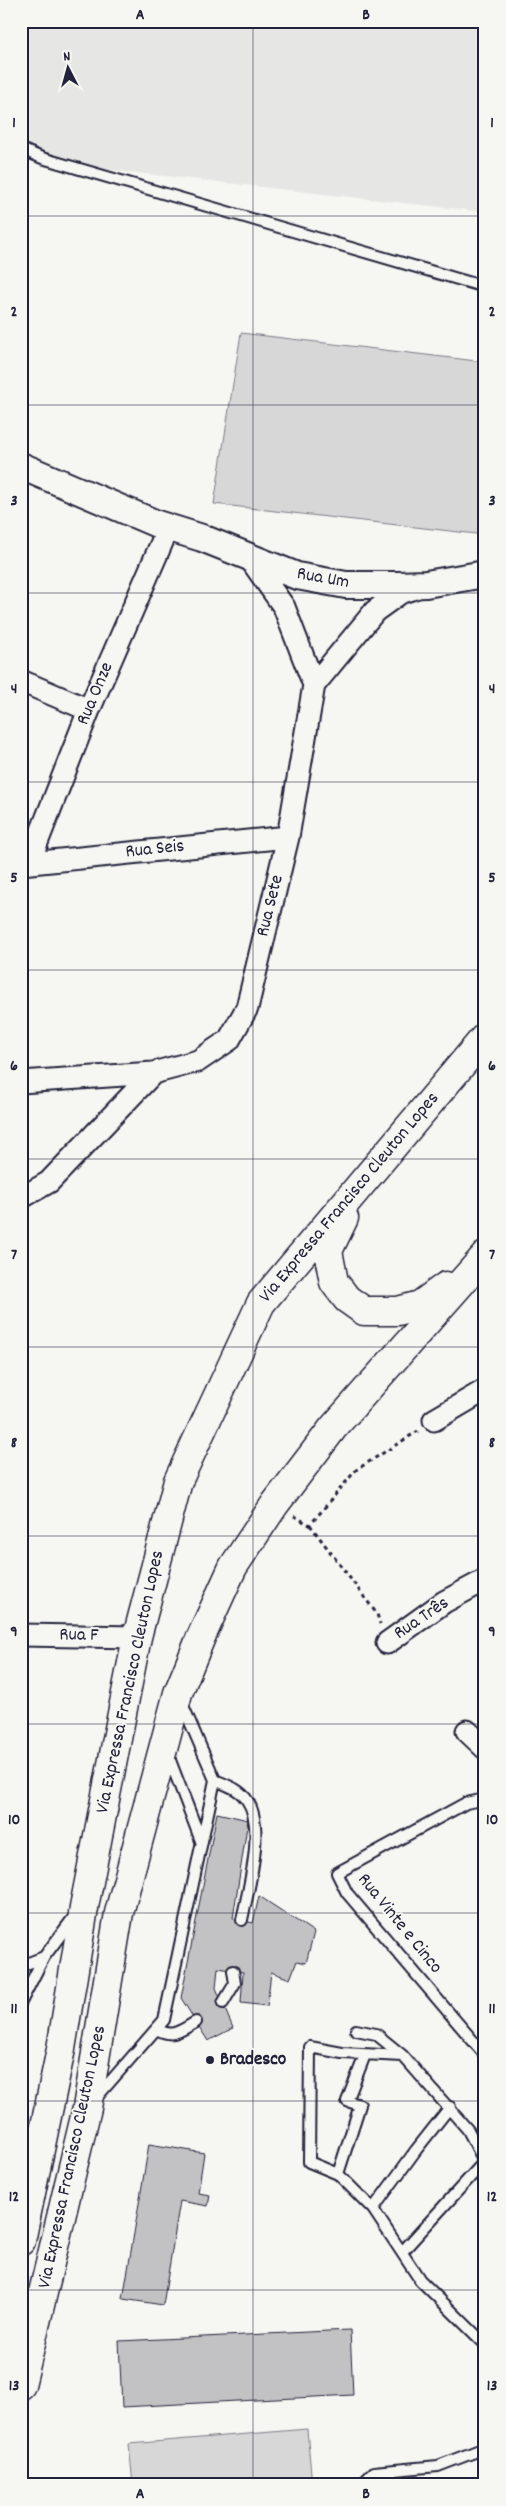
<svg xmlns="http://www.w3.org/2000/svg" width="506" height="2506" font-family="Dekko,sans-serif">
  <rect width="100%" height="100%" fill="#f6f6f2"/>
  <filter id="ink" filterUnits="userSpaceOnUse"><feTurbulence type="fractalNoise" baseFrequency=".02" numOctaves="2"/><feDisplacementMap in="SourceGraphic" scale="10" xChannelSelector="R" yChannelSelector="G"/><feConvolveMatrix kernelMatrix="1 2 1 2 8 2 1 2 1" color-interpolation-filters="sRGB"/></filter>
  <g filter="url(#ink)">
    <path fill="#e6e6e4" d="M21 21H485V212L21 160Z"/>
    <path fill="#d7d7d7" stroke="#7c7c89" d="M241 333 485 362V535L214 504Z
      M307 2429 312 2485H133L129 2444Z"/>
    <path fill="#c2c2c4" stroke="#22223b" d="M217 1813 248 1820 233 1918 253 1923 259 1896 314 1932 306 1963 297 1961 290 1979 271 1972 267 2006 241 2003 243 1972 218 1968 216 1988 233 2028 208 2041 181 1998Z
      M149 2144 204 2153 198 2193 210 2195 208 2206 180 2201 163 2305 123 2299Z
      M350 2330 353 2395 122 2407 119 2341Z"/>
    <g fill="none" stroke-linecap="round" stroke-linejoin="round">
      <g stroke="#22223b" stroke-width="14">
        <path id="service" d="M21 149 42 158 485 287
          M168 1755 201 1841
          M215 1780C226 1785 240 1789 247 1800 266 1827 248 1890 242 1920
          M485 1799 466 1803 337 1873 347 1893 485 2055
          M21 1966 44 1957
          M21 2002 44 1957 74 1917
          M223 2003 235 1983 233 1971
          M157 2029C173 2039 181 2030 196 2022
          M356 2030 376 2034 403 2056 468 2130 485 2163
          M403 2056 342 2053 310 2047 309 2162 338 2174 373 2209 420 2280 485 2344
          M96 2098 164 2020 215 1780 181 1701
          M338 2174 360 2105 347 2101 365 2055
          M373 2209 416 2150 450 2107
          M402 2252 484 2162
          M361 2485 374 2472 438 2466 485 2448"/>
      </g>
      <g stroke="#22223b" stroke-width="25">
        <path id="minor" d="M248 556 284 607 314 685
          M21 681 89 710
          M29 863 89 710 169 526
          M21 864 288 837
          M21 1082 153 1073 198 1061 229 1040 247 1008 288 837 314 685 375 611 400 593 418 587
          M21 1198 49 1182 153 1073
          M434 1420 485 1390
          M21 1635 137 1637
          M387 1643 444 1602 485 1580
          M467 1731 485 1748"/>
      </g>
      <g stroke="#22223b" stroke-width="30">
        <path id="tertiary" d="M21 466 157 524 202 538 297 576 346 585H398L426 584 485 574"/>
      </g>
      <g stroke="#22223b" stroke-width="31">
        <path id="trunk" d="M344 1218 328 1251 334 1282 347 1299 364 1311H398L420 1305 446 1286
          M21 2241 61 2049 85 1902 137 1637 178 1481 261 1303 485 1037
          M21 2385 87 2108 119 1913 178 1693 201 1637 233 1567 275 1504 333 1428 485 1256"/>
      </g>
      <path stroke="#22223b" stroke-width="3" stroke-dasharray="4 4" stroke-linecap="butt" d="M294 1516 310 1525 356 1470 418 1431
        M310 1525 377 1614 380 1624"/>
      <use href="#service" stroke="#f6f6f2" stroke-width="10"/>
      <use href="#minor" stroke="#f6f6f2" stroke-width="21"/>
      <use href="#tertiary" stroke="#f6f6f2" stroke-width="26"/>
      <use href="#trunk" stroke="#f6f6f2" stroke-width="28"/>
    </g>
  </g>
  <path fill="none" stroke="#22223b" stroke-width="1" stroke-opacity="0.55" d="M253 21V2485M21 216H485M21 405H485M21 593H485M21 782H485M21 970H485M21 1159H485M21 1347H485M21 1536H485M21 1724H485M21 1913H485M21 2101H485M21 2290H485"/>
  <circle fill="#22223b" stroke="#f6f6f2" stroke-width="2" cx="210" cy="2060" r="5"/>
  <g text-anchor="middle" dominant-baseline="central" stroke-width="4" stroke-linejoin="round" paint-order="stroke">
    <g font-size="19" fill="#22223b" stroke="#f6f6f2">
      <text transform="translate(323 579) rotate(10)">Rua Um</text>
      <text transform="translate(96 694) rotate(-67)">Rua Onze</text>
      <text transform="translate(155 850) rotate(-6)">Rua Seis</text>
      <text transform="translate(271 906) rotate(-76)">Rua Sete</text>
      <text transform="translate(350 1198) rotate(-50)">Via Expressa Francisco Cleuton Lopes</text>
      <text transform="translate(422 1619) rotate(-34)">Rua Três</text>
      <text transform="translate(79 1636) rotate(1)">Rua F</text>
      <text transform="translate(131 1682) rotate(-78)">Via Expressa Francisco Cleuton Lopes</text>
      <text transform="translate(399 1924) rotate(51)">Rua Vinte e Cinco</text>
      <text transform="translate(73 2157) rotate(-78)">Via Expressa Francisco Cleuton Lopes</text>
    </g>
    <g font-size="19" font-weight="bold" fill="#22223b" stroke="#f6f6f2" text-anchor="start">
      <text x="220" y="2060">Bradesco</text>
    </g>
  </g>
  <rect width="506" height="2506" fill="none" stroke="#f6f6f2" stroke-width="55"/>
  <g transform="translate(68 68) rotate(354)" stroke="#f6f6f2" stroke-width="4" paint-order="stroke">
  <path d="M0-4L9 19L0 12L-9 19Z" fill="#22223b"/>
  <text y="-8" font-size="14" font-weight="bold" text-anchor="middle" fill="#22223b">N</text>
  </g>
  <rect x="28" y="28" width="450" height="2450" fill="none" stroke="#22223b" stroke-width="2"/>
  <g font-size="16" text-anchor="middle" font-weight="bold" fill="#22223b">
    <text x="140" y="19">A</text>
    <text x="366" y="19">B</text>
    <text x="14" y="127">1</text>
    <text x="492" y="127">1</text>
    <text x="14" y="316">2</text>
    <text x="492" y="316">2</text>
    <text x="14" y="505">3</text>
    <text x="492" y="505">3</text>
    <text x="14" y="693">4</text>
    <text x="492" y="693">4</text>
    <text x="14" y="882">5</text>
    <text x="492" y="882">5</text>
    <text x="14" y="1070">6</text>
    <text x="492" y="1070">6</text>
    <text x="14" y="1259">7</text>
    <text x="492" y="1259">7</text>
    <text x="14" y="1447">8</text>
    <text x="492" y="1447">8</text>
    <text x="14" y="1636">9</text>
    <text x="492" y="1636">9</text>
    <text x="14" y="1824">10</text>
    <text x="492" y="1824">10</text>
    <text x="14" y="2013">11</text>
    <text x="492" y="2013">11</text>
    <text x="14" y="2201">12</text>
    <text x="492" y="2201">12</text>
    <text x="14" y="2390">13</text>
    <text x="492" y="2390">13</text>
    <text x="140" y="2498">A</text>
    <text x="366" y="2498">B</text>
  </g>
</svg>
